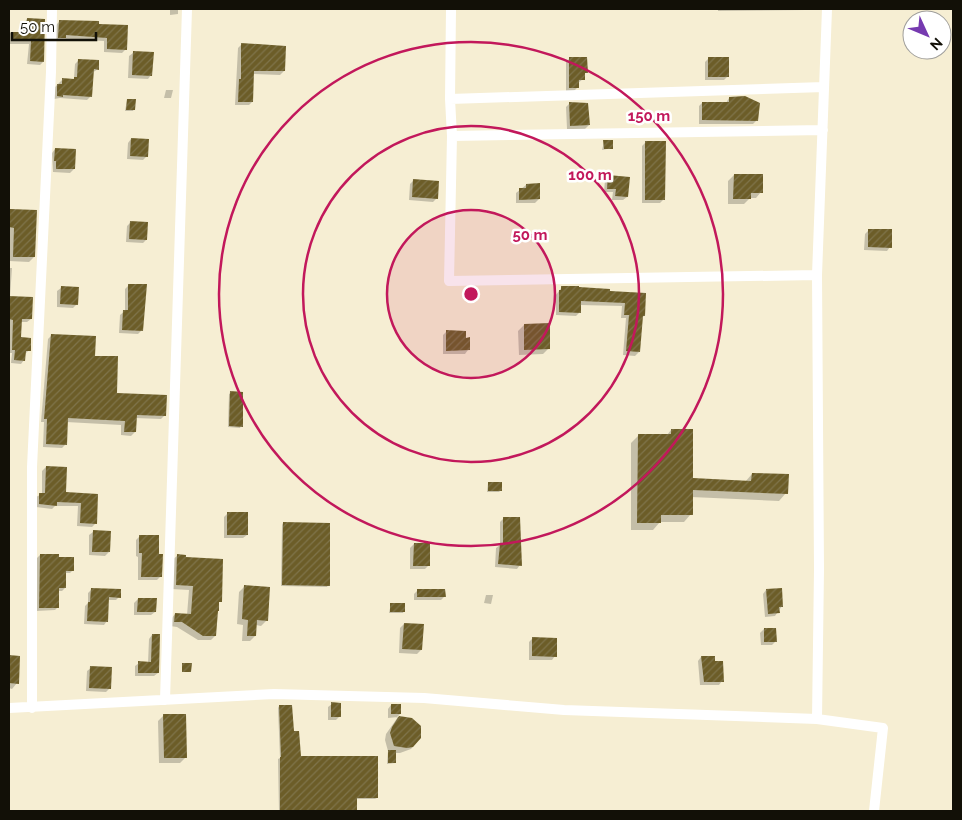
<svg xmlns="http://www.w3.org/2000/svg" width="962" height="820" font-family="Raleway,sans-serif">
  <defs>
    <pattern id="building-hatch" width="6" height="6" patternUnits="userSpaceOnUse" patternTransform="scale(1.25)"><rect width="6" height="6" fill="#6c5d28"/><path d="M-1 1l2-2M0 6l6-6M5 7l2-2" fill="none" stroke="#7f744b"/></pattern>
  </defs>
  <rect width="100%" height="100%" fill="#f6eed3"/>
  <path fill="#0003" d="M170 9H178V14L170 15Z
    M718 9H807L806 10 718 11Z
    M27 19 43 62 40 65 27 64 29 44H9V33H23L24 23Z
    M59 22 98 25 126 49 122 53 104 52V41L64 39 61 41H55L56 25Z
    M242 44 284 71 280 75 253 74 252 102 249 105H235L238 48Z
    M133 53 151 75 148 79 128 78 129 56Z
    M709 58 728 76 724 80H705V62Z
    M569 59 586 72 583 75V79L578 83V87L574 91H566V62Z
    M79 60 98 69 92 73 91 96 87 100 60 98 54 99V88L63 79 73 80 74 78 75 64Z
    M166 90H173L171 98H164Z
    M729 98 757 120 753 124H699V106L702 103H726Z
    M127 100 134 109 133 111H125Z
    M570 103 589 125 585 129H567L566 107Z
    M131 139 147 156 143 160 127 159 128 143Z
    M604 142 612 148 602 150Z
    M645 143 664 199 660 203H642V146Z
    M55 149 74 169 70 173 53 172 52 153Z
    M734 175 761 192 756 198H750L744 204H728V181Z
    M608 177 627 197 623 200H612L613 192H604L605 180Z
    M414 180 437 198 433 202 409 200 410 184Z
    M526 185 539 199 535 203H516V193Z
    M10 210 34 257 29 262 9 261V211Z
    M130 223 146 240 143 243 126 242 127 226Z
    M869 230 890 247 887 251 864 250 865 234Z
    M9 268H12L10 297 31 319 27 322H21L20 339 29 350 25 354 24 360 21 364 11 363 12 353H9L10 323H9Z
    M129 285 142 330 138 334 119 333 120 315 125 311V289Z
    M562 287 645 295 644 316 641 318 639 352 635 356 623 355 626 318H621L622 306 580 305V312L576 316 556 315V295Z
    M61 288 77 304 73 308 57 307V291Z
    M524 325 549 348 543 354 519 355 518 331Z
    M446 332 465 339 468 350 465 354H443V335Z
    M52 335 94 357 116 394 165 415 161 419 135 418V432L131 436 121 435V425L66 422V444L62 448 43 447 44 422H41L48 339Z
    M231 393 241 426 240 428 228 427 229 394Z
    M671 430 692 479 745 482 752 474 786 493 779 501 691 497V514L684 522H660L653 530H631V443L639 435H667Z
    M46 467 65 494 97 495 95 524 92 527 77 526 78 506H55L52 509 36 507V497L42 494V471Z
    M488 483 501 490 499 492H487Z
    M228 513 247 535 243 538H224V517Z
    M504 518 520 565 517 569 495 567 496 548 500 545V522Z
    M283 523 328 585 327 587 281 586 282 525Z
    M93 532 109 552 105 556 89 555V535Z
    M140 536 158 555 161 576 157 580H138V557L136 556V540Z
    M414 544 428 566 425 569H410V548Z
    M40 555 58 558 73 570 70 573H65V588L62 591H58V607L55 610 36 611 37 558Z
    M177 556 220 601 218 603 215 636 211 640H198L177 627 170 626 171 619 175 614 187 615 189 590 171 589 172 560Z
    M244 587 267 620 261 626 256 625 255 636 250 641H242L243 625 237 624 239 592Z
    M91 590 119 597 116 600H108L107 621 104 625 84 624 85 606 88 603V593Z
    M418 590 444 597 441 600H414V594Z
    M766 590 782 606 775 616 765 617 763 594Z
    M486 595H493L491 604 484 603Z
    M138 599 155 612 151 615H134V603Z
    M391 604 404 611 403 613H389Z
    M404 624 421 650 417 654 399 653 400 628Z
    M764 629 776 641 772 645H761L760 633Z
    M152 635 158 673 154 676H135V666L139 663H148L149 639Z
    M533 638 555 656 552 660H529V642Z
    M9 657H19L17 683 12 689 9 688Z
    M701 657 714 662 722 681 719 685H700L698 661Z
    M91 668 110 688 106 692 86 691 87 671Z
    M332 704 340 716 336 720H328V707Z
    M391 705 400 714 397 717 411 719 417 742 411 749 400 753H395V763L387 764 388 751 385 740 386 734 398 717 388 718V709Z
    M279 706 293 732 300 758 377 798 375 799H356V811H279L278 759 280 758 278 708Z
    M164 715 186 757 180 763H159L158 721Z"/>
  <path fill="url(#building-hatch)" d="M27 18 45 19 44 62 30 61 31 41H11L12 32H26Z
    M59 20 99 21V24L128 25 127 50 107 49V38L66 35V38H58Z
    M241 43 286 46 285 71H254L253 102H238L239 79H241Z
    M133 51 154 52 152 76 132 75Z
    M569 57H587L588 73H585V80H579V88H569Z
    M708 57H729V77H708Z
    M78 59 99 60V70L94 69 92 97 63 95V97L57 96V84H62V78L74 79V77H77Z
    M745 96 760 103 758 121 702 120V102H729V97Z
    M127 99H136L135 110H126Z
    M569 102 588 103 590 125 570 126Z
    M131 138 149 139 148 157 130 156Z
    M603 140H613V149H604Z
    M645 141H666L665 200H645Z
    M55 148 76 149 75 169H56V161H54Z
    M734 174H763V193H751V199H733Z
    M608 175 630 177 628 197 615 196 616 189H607Z
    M413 179 439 181 438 199 412 197Z
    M540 183V199L519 200V188H526V184Z
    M10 209 37 210 35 257H13L14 228 9 227Z
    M130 221 148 222 147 240 129 239Z
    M868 229H892V248L868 247Z
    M128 284H147L143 331 122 330 123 310H128Z
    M61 286 79 287 78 305 60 304Z
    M561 286H579V287L610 289V291L646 293 645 316H643L640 352 626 351 629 315H624L625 303 581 301V313L559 312V290H561Z
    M9 296 33 297 32 319H22L21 337 31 338V351H26L25 361 14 360 15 350H12L13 320 9 319Z
    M550 323V349L524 350V324Z
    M446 330 466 331V338L470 337V350L446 351Z
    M51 334 96 336 95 356H118L117 393 167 395 166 416 137 415 136 432H124L125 421 68 418 67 445 46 444 47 419H44Z
    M230 391 243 392V427L229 426Z
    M671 429H693V478L751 481 752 473 789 474 788 494 693 490V515H661V523H637L638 434H671Z
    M46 466 67 467 66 492 98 494 97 524 80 523 81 503 57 502V506L39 504V493H45Z
    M488 482H502V491H488Z
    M227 512H248V535H227Z
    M503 517H520L522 566 498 564 500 544H503Z
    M283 522 330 523V586L282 585Z
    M93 530 111 531 110 552H92Z
    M139 535H159V554H163L162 577H141L142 553H139Z
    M414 543H430V566H413Z
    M40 554H59V557H74V571H66V588H59V608H39Z
    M177 554 186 555V557L223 559 222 602H219V611H218L216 636H203L182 622H174L175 613 191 614 193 586 176 585Z
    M244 585 270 587 268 621 257 620 256 636H247L248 620 242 619Z
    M91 588 121 589V598L109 597 108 622 87 621 88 602H90Z
    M782 588 783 607H779L780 613 768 614 766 589Z
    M417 589H445L446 597H417Z
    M138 598H157L156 612H137Z
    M390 603H405V612H390Z
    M404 623 424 624 422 650 402 649Z
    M764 628H776L777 642H764Z
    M152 634H160L159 673H138V661L151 662Z
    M532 637 557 638V657L532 656Z
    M9 655 20 656 19 684 9 683Z
    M701 656H715V661H723L724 682H704Z
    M182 663H192L191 672H182Z
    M90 666 112 667 111 689 89 688Z
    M331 702 341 703V717H331Z
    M391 704H401V714H391Z
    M279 705H292L294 731H299L301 756H378V798H357V811H280V757H281Z
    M163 714H186L187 758H164Z
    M399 716 412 718 421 726V738L413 747 407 748 394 746 390 733 392 727Z
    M388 750H396V763H388Z"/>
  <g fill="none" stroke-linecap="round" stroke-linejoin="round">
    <path stroke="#fff" stroke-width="10" d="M451 9 450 99 452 136 449 281 817 275
      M827 9 817 275 819 569 817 719 883 728 874 811
      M450 99 824 87
      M452 136 823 130
      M165 700 187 9
      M9 708 274 694 424 698 564 710 817 719
      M32 708V467L51 72 52 9"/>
  </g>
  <circle cx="471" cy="294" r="84" fill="#c2185b" fill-opacity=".12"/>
  <g fill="none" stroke="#c2185b" stroke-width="2.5">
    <circle cx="471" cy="294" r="84"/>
    <circle cx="471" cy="294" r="168"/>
    <circle cx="471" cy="294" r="252"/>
  </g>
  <circle cx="471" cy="294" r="8" fill="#c2185b" stroke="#fff" stroke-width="2.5"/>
  <g font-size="15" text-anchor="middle" font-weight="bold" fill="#c2185b" stroke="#fff" stroke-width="5" stroke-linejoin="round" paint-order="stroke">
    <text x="649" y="121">150 m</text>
    <text x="590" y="180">100 m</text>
    <text x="530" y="240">50 m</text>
  </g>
  <rect width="962" height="820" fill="none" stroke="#121007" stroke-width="20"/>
  <g transform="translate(927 35) rotate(134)"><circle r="24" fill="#ffffff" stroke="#a09f9c"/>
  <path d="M0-4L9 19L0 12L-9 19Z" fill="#763ab0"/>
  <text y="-8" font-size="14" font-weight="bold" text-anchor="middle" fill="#121007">N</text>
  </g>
  <path d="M12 32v8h84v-8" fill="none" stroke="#121007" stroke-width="2.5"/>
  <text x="20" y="32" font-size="15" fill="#121007" stroke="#ffffff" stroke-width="4" paint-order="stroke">50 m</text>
</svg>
